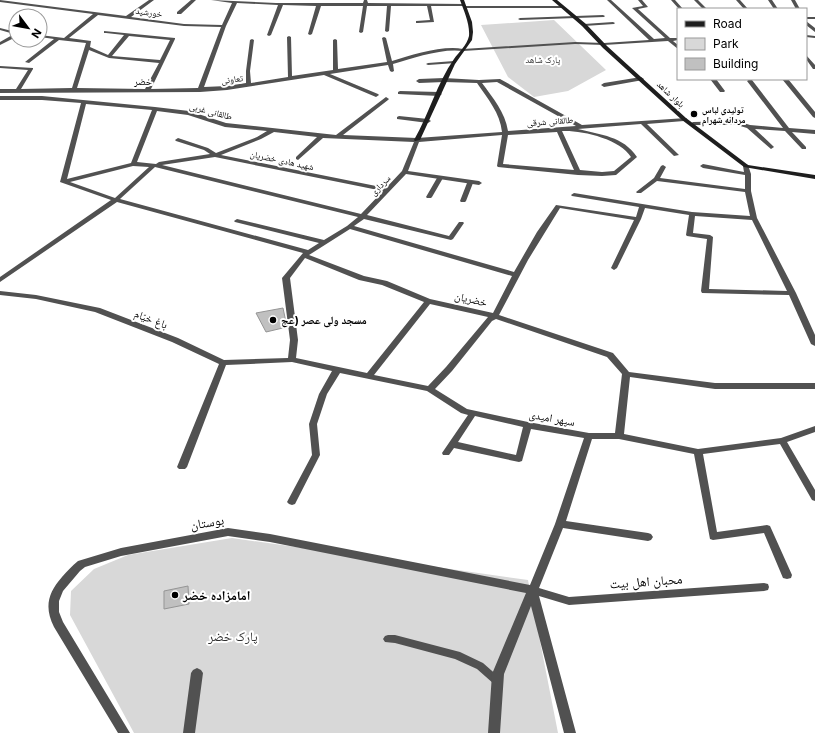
<svg xmlns="http://www.w3.org/2000/svg" width="815" height="733" font-family="Inter,'Noto Naskh Arabic',sans-serif">
  <rect width="100%" height="100%" fill="#fff"/>
  <path fill="#d8d8d8" d="M554 20 606 70 568 91 534 97 508 77 481 25Z
    M232 538 528 580 558 733H134L70 615 71 591 94 569 128 555Z"/>
  <path fill="#c0c0c0" stroke="#959595" d="M283 308 287 327 266 332 256 313Z
    M188 586 189 604 164 609V591Z"/>
  <g fill="none" stroke-linecap="round" stroke-linejoin="round">
    <path fill="#515151" fill-rule="evenodd" d="M603 15 605 16 604 17 520 20 518 19 520 18Z
      M613 22 615 23 614 24 584 26 582 25 584 24Z
      M440 176 443 178 432 197 431 198H427L426 197 437 178Z
      M470 181 473 183 466 201 465 202H461L460 201 467 183Z
      M388 635H395L460 652 483 663 500 678 502 681 500 684 497 685 494 684 477 669 455 659 395 643 385 642 383 639 385 636Z"/>
    <path fill="#515151" fill-rule="evenodd" d="M0 0 126 16 149 0H154L131 17 184 24 222 25 232 3 211 0 276 3H363L364 0H367L368 3 464 4 466 6H562L564 7 562 8H465L463 6H431L434 22 418 23H416V21L430 20 427 6H391L389 31 387 32 385 31 387 6H367L363 32 361 33 359 32 363 6H321L312 34 310 35 308 34 316 6 283 5 271 35 269 36 267 35 278 5 237 3 226 26 204 87 227 86 246 83V71L250 40 252 39 254 40 250 71 251 83 288 77 287 37 289 36 291 37 292 76 333 70V40L335 39 337 40 338 69 387 62 382 38 384 37 386 38 392 61C412 55 443 45 463 49L575 42 604 43 649 40 607 0H611L654 39 665 38 632 8 643 6 638 0H642L648 7 638 9 670 38H678V40L673 41 678 45V49L668 41 604 45 575 44 463 51C442 48 413 58 393 64L394 71 392 72 390 71 388 65 330 74 378 94 379 95 376 97 324 75 227 90 200 92 0 93V89H16L28 70 0 68V66L33 68V69L21 89 72 88 86 43 59 40 29 63 25 62 54 39 40 37V35L64 38 93 14 0 2ZM98 15 184 26 221 27 198 88 151 89 175 39V38L104 31V33H106L124 35 108 55 90 47 91 41 69 38ZM129 36 170 40 160 60 112 56ZM89 50 109 58 159 63 145 89 77 88Z
      M191 0H196L181 14H177V12Z
      M671 0H675L683 9H679Z
      M694 0H698L707 9H703Z
      M736 0H740L748 9H744Z
      M768 0H772L778 9H774Z
      M791 0H795L800 9H796Z
      M806 17H815V19H806Z
      M806 21 815 28V32L806 25Z
      M0 28 16 32V37L0 45V42L14 34 0 30Z
      M806 35 815 36V38L806 37Z
      M806 55 815 65V69H813L806 59Z
      M454 61H456V63L428 65 426 64 428 63Z
      M641 77 644 79 643 80 604 87 601 85 604 83Z
      M444 78 479 80 500 79 582 125 686 118 687 119 684 121 647 124 679 155 674 156 641 124 578 129C601 135 623 136 637 157L616 175 602 176 578 175 498 167 497 166 502 135 419 142 408 171 479 181 482 183 479 185 406 174 367 215 449 236 459 222H463L464 223 453 239 451 240 364 219 354 226 514 272 537 232 556 205 636 217 639 207 572 196 571 195 574 193 692 212 750 216 745 192 657 181 641 193H637L636 192 654 178 661 166 663 165 666 167 660 178 745 189V175L703 168 700 166 703 164 744 172 743 166 746 164 748 165 751 174V191L757 218 796 293 815 335V346L811 344 789 295 702 293 701 291 707 239 687 236 686 235 689 215 645 208 641 219 617 268 614 270 611 268 634 220 560 208 528 260 499 315 613 353 629 372 715 383H815V389H715L630 377 624 434 698 449 781 438 815 426V432L787 442 815 490V501L812 500 780 444 703 454 717 532 767 525 770 526 792 575 791 578 787 579 783 578 764 533 713 540 710 539 694 454 619 439H592L566 521 648 533 651 534 653 537 651 540 648 541 563 528 539 588 569 597 764 583 768 584 769 587 768 590 764 591 569 605 539 596 576 733H564L531 606 504 674 500 733H488L492 674 526 593 270 542 228 536 121 556 85 567 80 571 63 591 59 601V612L63 622 130 733H118L54 627C44 607 48 593 62 577 67 571 72 566 78 561L121 548 228 528 270 534 530 585 555 524 584 438 531 429 522 461 519 462 454 448 449 455H443L442 453 468 415 461 413 427 391 340 373 327 394 317 424 320 455 295 504 292 505 289 504 287 502 312 455 309 424 319 394 332 371 292 362 226 365 187 467 185 469H179L177 467 219 364 172 342 95 312 36 299 0 295V291L36 295 100 308 178 338 224 360 288 358 290 340 282 278 303 253 117 202 0 282V277L111 200 60 182 81 103 42 100H0V96H42L155 107 189 111 226 123 336 135 386 97 389 99 388 100 343 135 417 138 502 132C500 113 488 99 477 83L444 82 419 83 416 81 419 79ZM497 82 576 126 508 131C505 112 493 98 482 83ZM86 104 152 110 131 163 67 179ZM157 111 188 115 225 127 267 131 257 137 216 153 208 148 178 138 175 140 176 141 204 150 210 154 159 162 156 164 137 162ZM562 131C582 130 620 139 631 157L614 171 602 172 580 170ZM274 132 317 137 296 157V159L298 160 323 138 414 142 402 171 386 188 221 155 261 139ZM557 132 574 170 503 164 508 135ZM215 157 383 191 361 214 162 165ZM133 166 149 167 115 198 70 182ZM155 167 358 217 347 226 324 240 237 219 234 221 235 222 319 243 308 250 120 199ZM695 216 752 220 787 291 709 289 713 237 710 235 693 233ZM350 229 512 276 493 313 430 299 387 281 364 276 309 255ZM305 258 359 280 382 285 424 302 367 373 296 358 298 340 290 278ZM430 304 488 317 446 367 428 386 374 375ZM496 319 607 357 622 374 615 433H589L528 422 467 409 435 389 452 371 492 321ZM475 416 523 427 516 455 458 442Z
      M710 79H716L725 91 724 92H720Z
      M750 79 752 80 789 128 815 130V134L792 132 806 147V149H802L785 131 755 129 773 146 774 147 771 149 747 128 737 125H691L690 124 693 122 737 121 750 125 783 128 747 81Z
      M782 79H788L815 112V118L813 117Z
      M400 91 439 92 442 94 439 96 398 94V92Z
      M399 116 428 119 431 121 428 123 397 119V117Z
      M197 668 201 670 203 673 195 733H183L191 673 193 670Z"/>
    <path fill="#1e1e1e" fill-rule="evenodd" d="M460 0H464L472 22 473 32 472 40 455 64 420 140 415 141 414 140C429 114 437 83 454 59 459 52 467 45 469 36 470 24 464 11 460 0Z
      M552 0H557L586 24 607 46 686 118 748 165 815 175V179L744 167 682 120 603 48 582 26Z"/>
  </g>
  <g fill="#000" stroke="#fff" stroke-width="1.5">
    <circle cx="694" cy="114" r="4"/>
    <circle cx="273" cy="320" r="4"/>
    <circle cx="175" cy="595" r="4"/>
  </g>
  <g text-anchor="middle" dominant-baseline="central" stroke-width="4" stroke-linejoin="round" paint-order="stroke">
    <g font-size="9" fill="#000" stroke="#fff">
      <text transform="translate(149 12) rotate(8)">خورشید</text>
      <text transform="translate(232 79) rotate(-7)">تعاونی</text>
      <text transform="translate(671 94) rotate(43)">بلوار شاهد</text>
      <text transform="translate(211 111) rotate(15)">طالقانی غربی</text>
      <text transform="translate(550 121) rotate(-4)">طالقانی شرقی</text>
      <text transform="translate(282 160) rotate(12)">شهید هادی خضریان</text>
      <text transform="translate(380 185) rotate(-46)">سرداری</text>
    </g>
    <g font-size="9" fill="#2f2f2f" stroke="#fff">
      <text x="543" y="59">پارک شاهد</text>
    </g>
    <g font-size="9" font-weight="bold" fill="#000" stroke="#fff" text-anchor="start">
      <text x="702" y="109">تولیدی لباس<tspan x="702" dy="10">مردانه شهرام</tspan></text>
    </g>
    <g font-size="10" fill="#000" stroke="#fff">
      <text x="143" y="81">خضر</text>
    </g>
    <g font-size="11" fill="#000" stroke="#fff">
      <text transform="translate(471 299) rotate(13)">خضریان</text>
      <text transform="translate(151 319) rotate(21)">باغ خیّام</text>
      <text transform="translate(552 418) rotate(10)">سپهر امیدی</text>
    </g>
    <g font-size="11" font-weight="bold" fill="#000" stroke="#fff" text-anchor="start">
      <text x="281" y="320">مسجد ولی عصر (عج</text>
    </g>
    <g font-size="13" fill="#000" stroke="#fff">
      <text transform="translate(207 522) rotate(-9)">بوستان</text>
      <text transform="translate(646 581) rotate(-4)">محبان اهل بیت</text>
    </g>
    <g font-size="13" font-weight="bold" fill="#000" stroke="#fff" text-anchor="start">
      <text x="183" y="595">امامزاده خضر</text>
    </g>
    <g font-size="13" fill="#2f2f2f" stroke="#fff">
      <text x="233" y="636">پارک خضر</text>
    </g>
  </g>
  <rect x="677" y="8" width="130" height="72" fill="#ffffff" stroke="#999999"/>
  <rect x="685" y="21" width="20" height="6" fill="#1e1e1e" stroke="#999999"/>
  <text x="713" y="28" font-size="12" fill="#000000">Road</text>
  <rect x="685" y="38" width="20" height="12" fill="#d8d8d8" stroke="#999999"/>
  <text x="713" y="48" font-size="12" fill="#000000">Park</text>
  <rect x="685" y="58" width="20" height="12" fill="#c0c0c0" stroke="#999999"/>
  <text x="713" y="68" font-size="12" fill="#000000">Building</text>
  <g transform="translate(28 28) rotate(122)"><circle r="19" fill="#ffffff" stroke="#999999"/>
  <path d="M0-3L7 15L0 10L-7 15Z" fill="#000000"/>
  <text y="-6" font-size="11" font-weight="bold" text-anchor="middle" fill="#000000">N</text>
  </g>
</svg>
